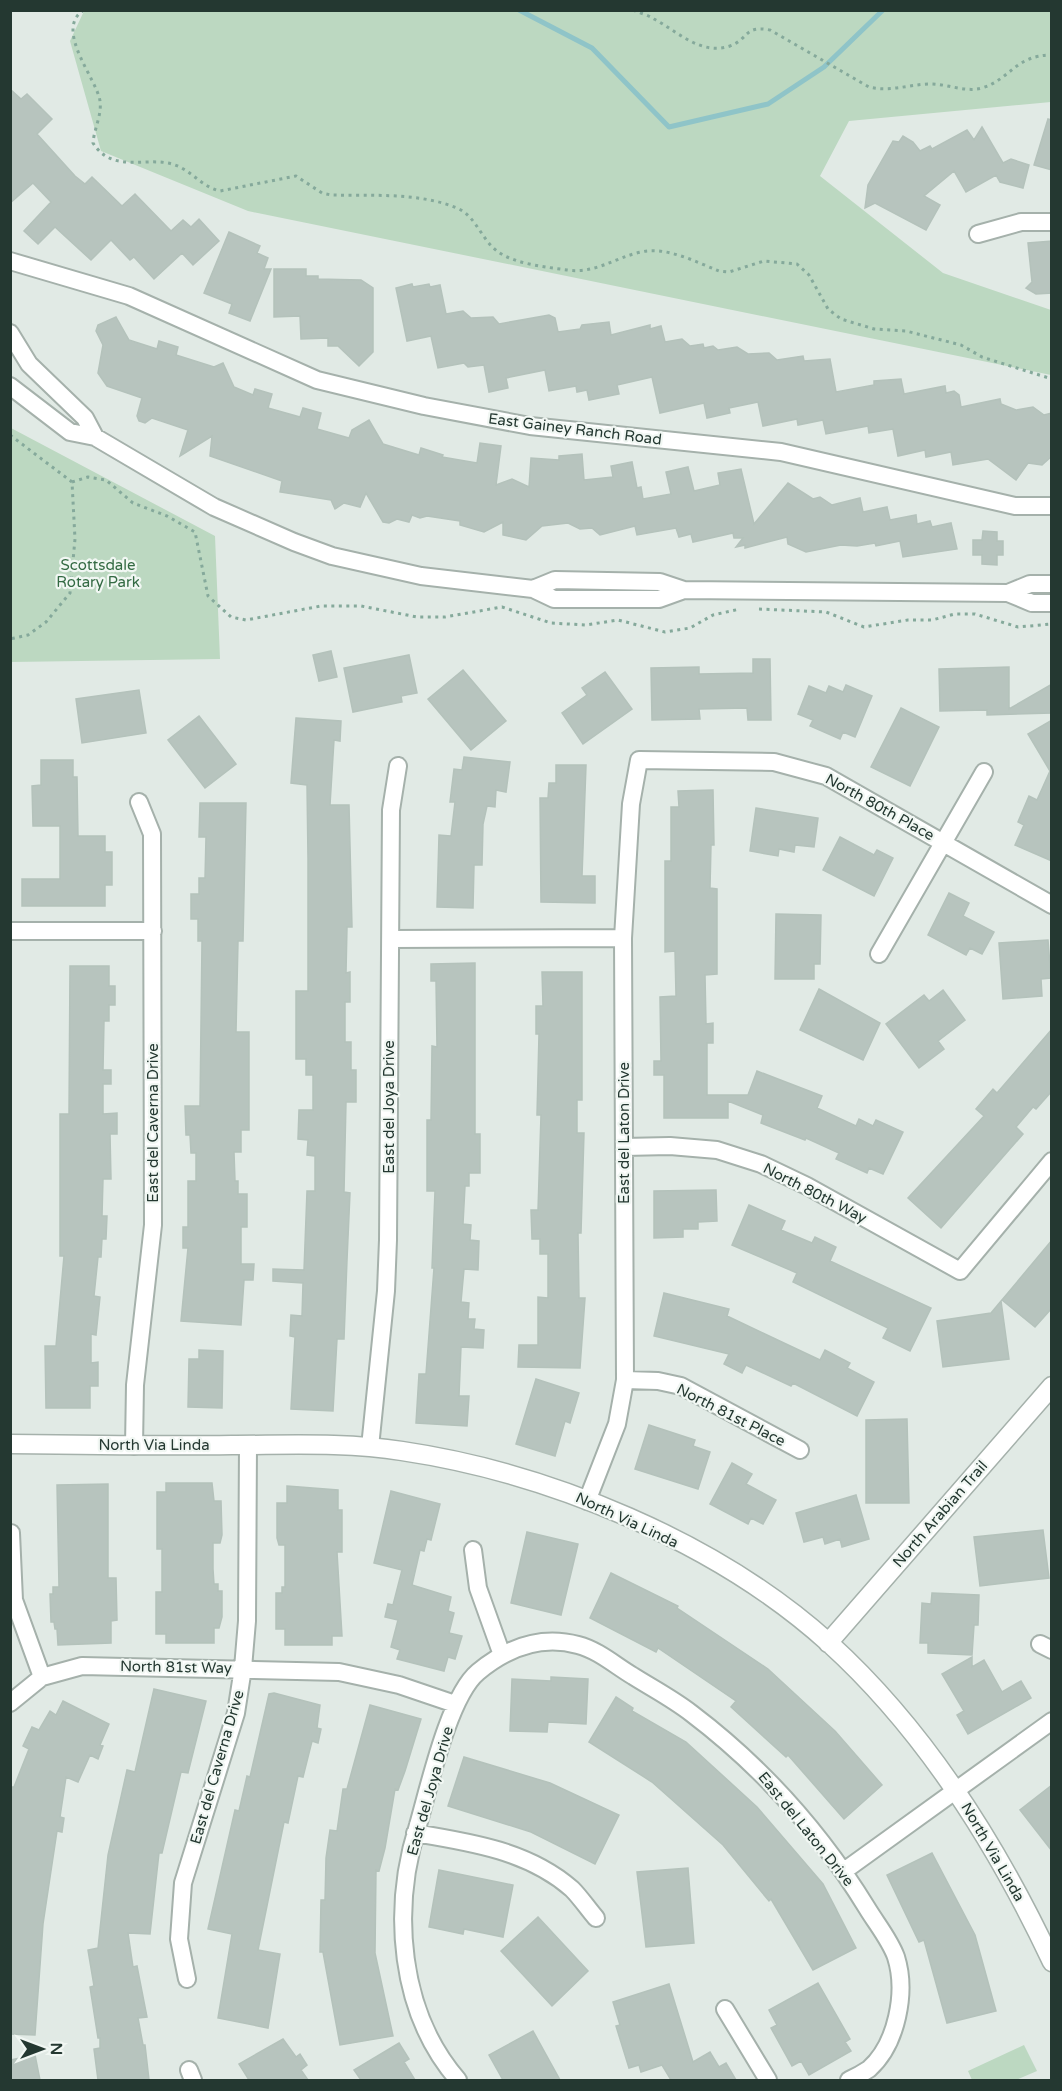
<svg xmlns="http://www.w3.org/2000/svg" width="1062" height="2091" font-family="'Varela Round',sans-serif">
  <rect width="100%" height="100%" fill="#e1eae5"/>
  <path fill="#bcd8c1" d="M84 11H1051V102L849 121 820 176 943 273 1051 310V375L248 211 101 151 70 41Z
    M11 428 215 536 220 659 11 662Z
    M1024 2045 1037 2071 1016 2080H972L968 2071Z"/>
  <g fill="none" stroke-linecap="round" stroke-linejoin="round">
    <path stroke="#8fc4c8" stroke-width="5" d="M519 10 592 48 669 127 768 104 824 67 883 10"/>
  </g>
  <path fill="#b7c4be" stroke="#b4c2bb" stroke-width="1.5" d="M10 89 21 99 27 94 52 119 37 134 75 176 85 184 92 177 122 206 135 194 171 231 183 220 191 227 199 219 219 241 193 265 182 253 154 279 134 257 130 260 111 240 91 260 55 227 38 244 24 231 51 202 33 183 10 203Z
    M1048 119 1052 120V170L1034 165Z
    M982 127 1003 163 1011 159 1029 165 1023 188 1000 182 996 175 966 192 954 171 924 196 940 205 926 230 875 203 865 208 868 185 893 141 899 142 903 136 913 142 920 151 930 146 932 149 967 130 974 140Z
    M229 232 260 246 257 253 268 258 264 269H271L250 321 229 313 232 304 204 293Z
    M1052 241V293L1036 294 1026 288 1032 282 1028 243Z
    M274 269H306V276H318V279L361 280 373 288V352L359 366 338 346H328V338L301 339 300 316 274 317Z
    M412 284 413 287 429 284 430 287 440 285 446 314 463 311 471 318 493 317 499 324 549 315 555 318 558 332 580 329 582 325 609 322 611 335 650 325V329L661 326 665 342 682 339 690 346 703 344 704 348 713 346 718 350 737 347 748 354 769 353 777 360 803 356 804 361 830 359 836 392 874 385V381L901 379 904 394 945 386 946 393 954 391 959 395 961 407 1000 399 1001 404 1016 410 1033 407 1044 415 1052 413V456L1042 465 1028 463 1016 480 988 459 953 465 951 452 926 457 925 450 898 456 893 429 869 433 868 426 826 434 823 420 798 425 797 419 763 426 758 402 729 408 730 413 707 418 704 403 660 413 652 377 617 385 619 394 589 400 587 390 577 392 576 386 549 391 545 370 506 378 508 388 489 392 484 365 468 367 464 363 438 368 431 336 407 341 396 288Z
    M116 317 129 340 157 349 159 341 178 347 176 355 214 367 223 363 234 387 253 395 255 389 272 394 268 408 300 417 303 408 321 413 317 429 349 438 352 430 369 420 383 444 419 455 421 448 443 455 442 457 477 463 480 443 501 446 496 485 512 479 529 487 531 458 559 460V456L582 454 584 480 613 477 611 466 632 462 637 488 641 487 643 499 671 494 666 472 688 467 694 491 720 485 718 473 741 469 754 524 788 483 813 499 820 497 832 505 860 498 863 512 887 507 890 520 916 515 917 524 930 521 932 527 951 523 957 549 903 557 900 541 876 546 875 543 857 546 841 545 806 552 788 544 787 537 745 548V545L736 547 743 538H734L733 533 693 542 691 534 679 537 676 528 637 535 635 526 600 535 592 528 580 529 568 523 542 526 526 540 503 535V522L484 532 460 525V521L427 516 420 518 412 515 409 522 397 519 389 523 383 522 366 493 360 507 344 503 335 509 331 500 280 492 282 481 210 456 212 436 180 456 188 430 152 418 145 423 139 421 137 416 142 398 107 386 98 373 103 345 96 331 98 325Z
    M983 531 997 532V541H1003V555H997V565L982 564V555H973V540H982Z
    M331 651 337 677 319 681 313 655Z
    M409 655 417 693 401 696 402 702 353 712 344 668Z
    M753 659H770L771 720H748L747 708 699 709 700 719 652 720 651 668 699 667V674L753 673Z
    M1009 667V709L1052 684V713L987 715V710L940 711 939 669Z
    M463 670 506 721 471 750 428 699Z
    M605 672 632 709 583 744 562 713 587 695 582 688Z
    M846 685 872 696 855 737 843 732 840 739 810 726 813 720 798 714 809 686 826 693 829 686 843 692Z
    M139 690 146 733 82 743 76 699Z
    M901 708 939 727 910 786 871 767Z
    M199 716 236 764 205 788 168 740Z
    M296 718 341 721 340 741 334 740 330 805H349L352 927H347L346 973 350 972V1002H345V1042H351V1070H356V1102H346L344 1192 350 1193 347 1260 344 1339H337L333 1411 291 1409 295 1337 290 1336 291 1315 302 1316 303 1283 273 1281V1269L304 1270 307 1191H315V1156L307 1155 308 1140 298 1139 299 1110H313V1075H306V1059H296V991H308V859L307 785 291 783Z
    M1052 720V861L1015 845 1024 825 1018 822 1029 796 1037 800 1050 771 1028 734Z
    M464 757 510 762 506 792 496 790 495 807 487 806 483 824 482 865H474L473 908 437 907 439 835 451 836 455 802H450L454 769 462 770Z
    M41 760H73V777H77L78 836H105V852H112V885H105V906H22V879H60V826H33L32 786 41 785Z
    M556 765H586L582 876H595V903L541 902 540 798H548L549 783H556Z
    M713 790 714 845H711L710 888 717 889V974L705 975 706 1024 713 1023V1043H707V1095H748L757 1071 822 1096 817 1108 856 1126 859 1119 873 1126 876 1120 903 1132 883 1174 869 1168 867 1173 836 1159 839 1153 806 1138 805 1140 761 1123 763 1115 728 1101V1118H664V1075H654V1061H661L660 997 676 996 675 951 665 952V861H671V807H679L678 791Z
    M200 803H246L243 941H238L236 1032H249V1130H241V1152H234L235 1181H238V1194H247V1227H241V1264H254L253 1280H244L241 1325 181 1321 188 1248H183V1227H188V1181H196V1153H191L190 1135H186L185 1106H200L202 941H198V919H191V894H199V878H205L206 837H199Z
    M756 808 818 818 814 847 795 845 794 852 779 849 778 856 750 851Z
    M840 837 874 855 877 850 893 858 874 896 823 870Z
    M949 893 969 903 963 916 994 932 982 954 970 948 966 955 928 935Z
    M776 914 821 915 820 964H814V979H775Z
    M1048 940 1051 978 1041 979 1042 996 1003 999 999 943Z
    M475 963V1134H480V1173H469V1186H465L463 1224 471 1225 470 1240 479 1241 478 1270 464 1269 461 1302 469 1303 468 1319H475L474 1329 484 1330 483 1348 461 1347 459 1396H469L467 1426 416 1423 419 1374H426L434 1268H432L435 1191H427V1120H431L432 1046 437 1047 436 981H431V964Z
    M70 966H109V986H115V1005H109V1021H104L103 1070H111V1084H103V1114L117 1113V1134H110L111 1179H103L102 1216H107L106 1239H102L101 1257H98L94 1296 100 1297 96 1335 91 1334V1363L98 1362V1386H90V1408H46L45 1346H56L64 1256H60V1114H69Z
    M542 972H582V1100H577V1133H584L581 1233H578L579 1298H585L580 1368 518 1367 519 1345H538V1297L548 1298V1254H540V1239H532L531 1210H538L541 1115H537L539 1034H536V1006H543Z
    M819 989 880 1023 863 1060 800 1030Z
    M943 990 965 1020 938 1041 944 1049 919 1068 886 1024 924 995 929 1001Z
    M1052 1029V1091L1036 1109 1033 1107 1016 1127 1023 1134 941 1228 908 1198 984 1116 976 1109 993 1089 997 1093Z
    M716 1190 717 1221 698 1222V1229H683V1237L654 1238V1191Z
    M749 1205 785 1221 781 1230 812 1243 815 1237 836 1247 830 1261 931 1308 910 1351 883 1338 888 1328 793 1282 797 1273 732 1245Z
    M1052 1240V1308L1035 1327 1002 1300Z
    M664 1293 729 1309 727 1316 820 1360 825 1350 850 1363 847 1368 874 1382 857 1416 793 1383 791 1386 746 1365 742 1373 724 1364 729 1354 654 1336Z
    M1001 1301 1009 1359 943 1367 937 1321 991 1313Z
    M199 1350 223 1351 222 1408 188 1407 189 1359H199Z
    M536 1379 579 1393 570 1423 565 1421 555 1456 516 1444Z
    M907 1419 909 1503H866V1420Z
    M649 1425 695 1440 693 1446 710 1452 698 1489 635 1469Z
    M732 1463 752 1474 746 1484 776 1500 763 1524 751 1518 748 1524 710 1504Z
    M166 1483H212L214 1501H221L222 1535 220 1543H213V1569L214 1584H218V1591H222V1617L219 1628H214V1643H166V1634H156V1592H162V1549H157V1492H166Z
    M108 1484V1578H116L117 1620 111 1621V1643L58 1645 57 1629H55L54 1622H51L50 1594H53V1587H59L57 1485Z
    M287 1486 338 1490V1510H342V1552H337L342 1636H332V1645H285V1629H276V1593H282V1587H285V1545H279L277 1538V1503H287Z
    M391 1491 440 1504 431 1540 427 1539 424 1551 420 1550 412 1585 451 1597 448 1611 454 1613 449 1633 462 1636 455 1659 448 1657 444 1671 397 1659 400 1650 391 1647 398 1620 385 1617 388 1604 393 1605 402 1570 374 1563Z
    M856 1495 869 1539 842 1547 840 1539 825 1544 823 1537 804 1542 796 1513Z
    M1043 1530 1049 1578 980 1586 974 1537Z
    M527 1532 578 1544 561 1615 511 1603Z
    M611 1573 678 1606 677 1608 768 1669 835 1731 882 1785 844 1819 788 1755 786 1757 731 1707 736 1701 658 1648 656 1652 590 1618Z
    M932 1593 979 1595 978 1625H974L972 1655 928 1653V1643H920L922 1603 931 1604Z
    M972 1657V1667L984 1660 1002 1692 1021 1681 1031 1698 968 1734 957 1715 964 1711 942 1674Z
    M551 1677 588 1679 586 1724 548 1722 547 1732 510 1731 512 1679 551 1681Z
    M154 1689 206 1701 188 1773 181 1772 162 1853H159L150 1934 128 1933 133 1967 137 1966 147 2017 138 2018 143 2045H145L149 2080H98L94 2049 100 2048V2038H98L90 1987 94 1986 88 1950 98 1948 108 1855 127 1770 135 1772Z
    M274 1693 320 1705 317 1728 321 1729 318 1743 312 1741 303 1777 298 1776 288 1823 284 1822 258 1950 280 1954 268 2028 218 2018 232 1934 208 1929 235 1810 239 1811 247 1776 250 1777 269 1694Z
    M616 1697 633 1708 632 1711 686 1742 757 1807 823 1884 856 1948 813 1970 771 1899 769 1901 723 1845 652 1782 589 1742Z
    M63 1701 109 1724 100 1745 103 1746 98 1759 90 1755 78 1782 66 1777 60 1817 64 1818 62 1832 57 1831 43 1924 35 2035 10 2034V1787H14L29 1749 23 1746 32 1727 39 1730 50 1711 56 1715Z
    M370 1705 421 1719 405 1771 398 1790 395 1789 385 1848 379 1871 376 1870 375 1953 393 2036 340 2045 323 1952H320L321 1900H325L326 1858 330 1830 337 1831 343 1789H347Z
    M464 1757 550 1783 619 1815 595 1864 531 1832 448 1806Z
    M1052 1785V1851L1020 1810Z
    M932 1853 975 1935 996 2011 947 2023 924 1940 919 1942 887 1875Z
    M688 1868 694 1943 646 1947 637 1872Z
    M439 1870 513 1885 503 1937 464 1929 463 1934 429 1927Z
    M538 1917 588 1971 552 2006 501 1951Z
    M818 1983 850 2039 845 2042 851 2051 809 2075 801 2061 792 2066 771 2028 777 2025 769 2010Z
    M669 1984 693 2062 710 2052 719 2067 726 2063 736 2080H671L662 2065 641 2072 639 2065 629 2068 616 2026 620 2025 613 2002Z
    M533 2031 560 2080H503L489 2055Z
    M283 2039 296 2057 300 2054 307 2065 301 2070 308 2080H249L239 2064Z
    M399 2043 409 2059 404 2062 415 2080H361L354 2070Z
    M35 2055 40 2080H10V2060Z"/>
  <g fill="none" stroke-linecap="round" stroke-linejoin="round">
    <g stroke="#a5b1ab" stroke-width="20">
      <path id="minor" d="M978 234 1021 222H1052
        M10 261 129 296 317 380 424 406 530 426 781 452 1015 506H1052
        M10 333 29 364 85 418 95 437
        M10 386 70 432 95 437 214 507 294 542 332 556 421 576 533 589 554 599H659L684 590
        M533 589 555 580 660 582 684 590 1008 593 1032 603H1052
        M1008 593 1030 584H1052
        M10 931H153
        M390 939 623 938
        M879 954 984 772
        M624 1147 670 1146 717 1150 761 1164 807 1186 960 1271 1052 1161
        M625 1380 658 1381 681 1386 800 1450
        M134 1446 135 1385 153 1225 152 834 139 802
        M370 1447 386 1291 388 1240 391 810 398 766
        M587 1501 617 1424 625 1380 623 938 631 804 639 760 774 762 826 776 1052 905
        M11 1533 14 1600 42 1677 82 1666 339 1672 399 1685 455 1704
        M473 1550 478 1588 502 1655
        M1040 1644 1052 1650
        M10 1703 42 1677
        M415 1833C470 1842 529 1851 572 1889 581 1898 588 1909 596 1918
        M844 1871 1052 1721
        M187 1979 179 1939 183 1883 236 1713 243 1668 247 1621 248 1445
        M725 2009 768 2080
        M189 2070 193 2080
        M458 2080C399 2012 391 1910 418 1825 429 1787 449 1696 478 1672 507 1648 541 1635 578 1645 598 1650 616 1666 633 1676 652 1688 673 1699 691 1713 761 1766 821 1833 867 1908 876 1923 890 1940 896 1957 907 1992 897 2044 869 2069 863 2073 856 2077 849 2080"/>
    </g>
    <g stroke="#a5b1ab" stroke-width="21">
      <path id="tertiary" d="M10 1444C84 1445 158 1446 232 1445 288 1445 346 1442 402 1451 550 1473 717 1542 829 1643 926 1731 997 1845 1052 1962
        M828 1643 1052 1386"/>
    </g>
    <path stroke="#85a99b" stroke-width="3" stroke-dasharray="3 4.5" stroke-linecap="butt" d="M84 10C53 29 97 79 100 101 102 115 94 129 93 143 113 175 148 155 175 165 192 171 202 187 220 191L296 176 322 193 331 195C371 196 418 192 457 208 476 216 481 239 497 251 514 264 546 267 567 270 595 274 614 258 641 252 666 246 696 262 719 271L729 272 764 261 797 264 809 275 828 309 841 319 874 329 906 331 961 345 982 357 1052 379
      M633 10C640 13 648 15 654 19 677 31 701 56 730 46 749 39 744 25 770 30L869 87C889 92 907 85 928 84 946 83 965 93 982 88 1011 79 1015 55 1052 55
      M10 435 72 482 75 539 70 593 46 622 28 635 10 639
      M72 482 88 477 106 480 133 503 167 516 195 532 208 596 231 617 246 620 321 606H361L417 617H445L502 607 551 623 586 625 618 620 665 632 690 628 713 615 740 609
      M759 609 826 612 864 627 908 620H932L955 614H975L1018 627 1052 624"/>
    <use href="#minor" stroke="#fff" stroke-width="16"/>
    <use href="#tertiary" stroke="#fff" stroke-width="18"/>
  </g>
  <g text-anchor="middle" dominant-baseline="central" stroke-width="4.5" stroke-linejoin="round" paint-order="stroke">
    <g font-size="15" fill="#243831" stroke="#f1f7f3">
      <text transform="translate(575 429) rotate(7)">East Gainey Ranch Road</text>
      <text transform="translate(880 807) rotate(29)">North 80th Place</text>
      <text transform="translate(389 1107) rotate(-90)">East del Joya Drive</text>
      <text transform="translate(153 1123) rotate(-90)">East del Caverna Drive</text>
      <text transform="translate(624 1133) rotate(-90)">East del Laton Drive</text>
      <text transform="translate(815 1193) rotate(27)">North 80th Way</text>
      <text transform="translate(731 1415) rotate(27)">North 81st Place</text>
      <text x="154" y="1445">North Via Linda</text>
      <text transform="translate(940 1514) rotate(-49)">North Arabian Trail</text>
      <text transform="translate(627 1520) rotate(25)">North Via Linda</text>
      <text transform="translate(176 1667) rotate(1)">North 81st Way</text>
      <text transform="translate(217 1767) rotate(-74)">East del Caverna Drive</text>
      <text transform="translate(430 1791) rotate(-74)">East del Joya Drive</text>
      <text transform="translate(806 1829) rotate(51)">East del Laton Drive</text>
      <text transform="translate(993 1852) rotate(60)">North Via Linda</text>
    </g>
    <g font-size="15" fill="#336a43" stroke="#f1f7f3">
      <text x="98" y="565">Scottsdale<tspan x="98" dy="17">Rotary Park</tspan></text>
    </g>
  </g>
  <rect width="1062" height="2091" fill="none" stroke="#243831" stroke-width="24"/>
  <g transform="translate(42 2049) rotate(90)" stroke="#f1f7f3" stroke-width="4.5" paint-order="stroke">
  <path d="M0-4.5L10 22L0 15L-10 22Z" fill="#243831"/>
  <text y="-9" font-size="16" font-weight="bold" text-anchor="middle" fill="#243831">N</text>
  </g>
</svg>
